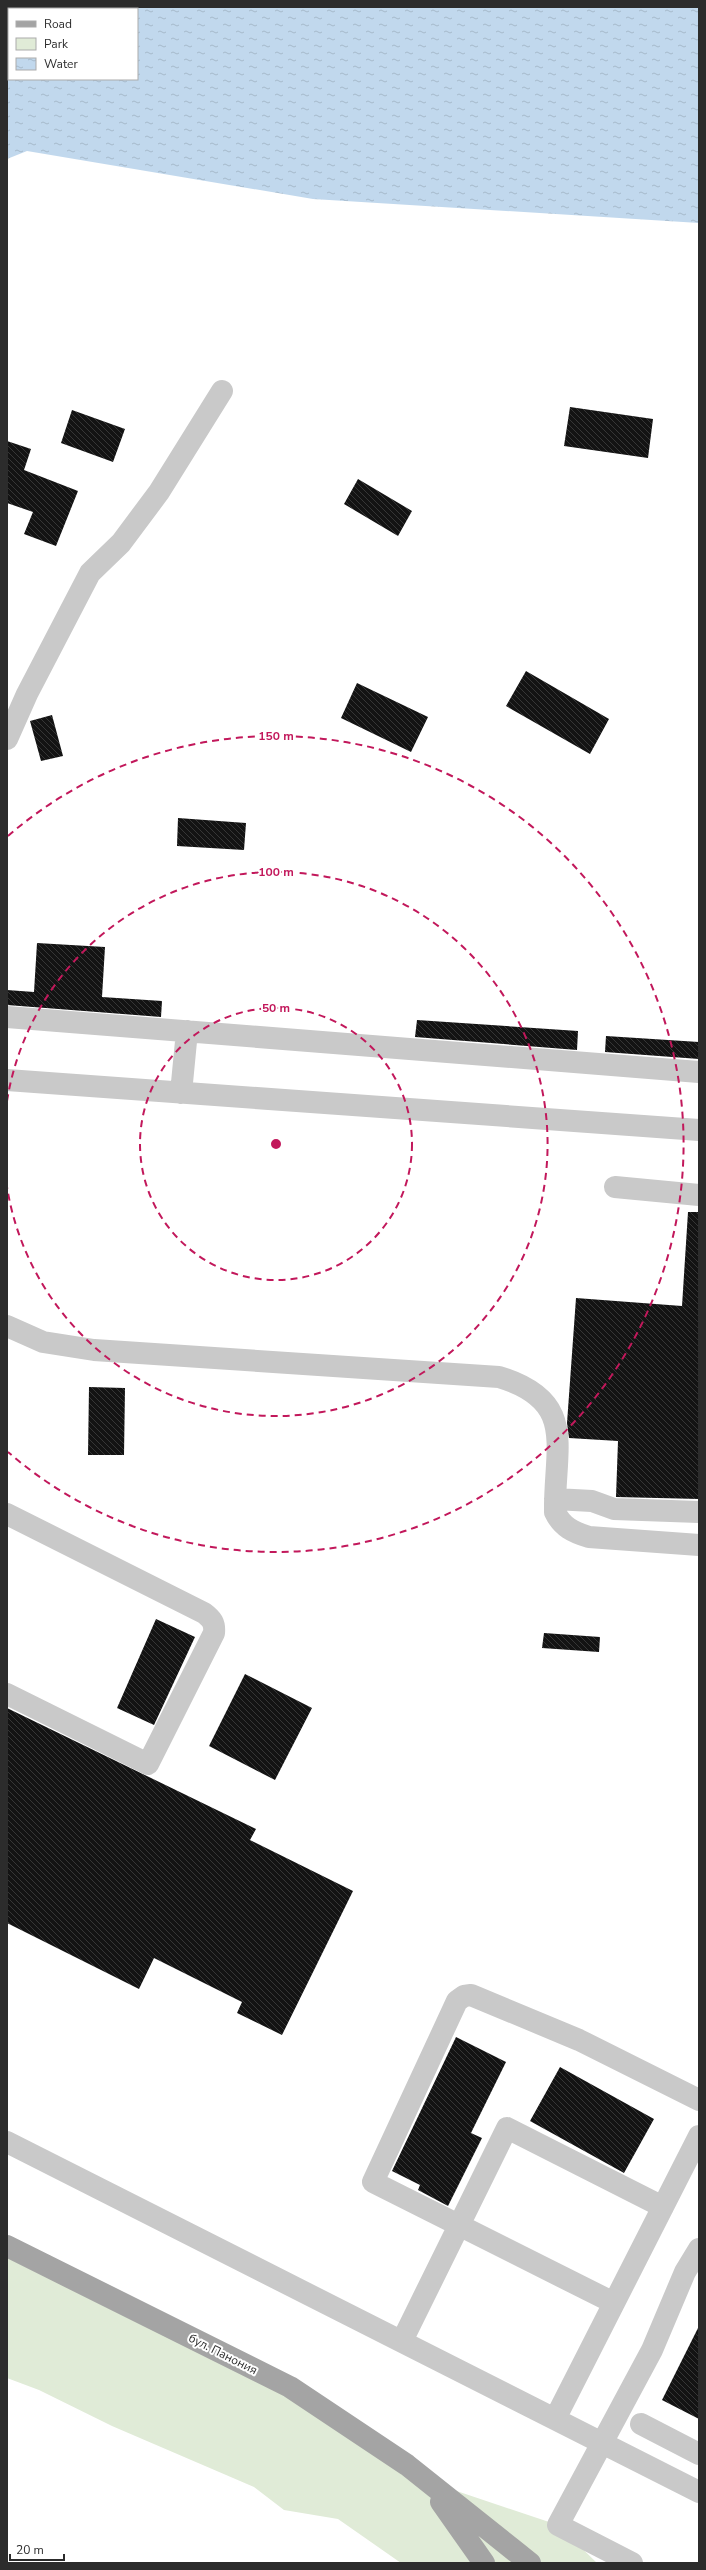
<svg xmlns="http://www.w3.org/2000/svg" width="706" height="2570" font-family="'Nunito Sans',sans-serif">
  <defs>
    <pattern id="water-ripples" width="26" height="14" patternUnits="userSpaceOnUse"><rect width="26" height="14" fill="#c1d8ed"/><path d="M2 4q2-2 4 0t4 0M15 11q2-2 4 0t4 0" fill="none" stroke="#a6bacb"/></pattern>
    <pattern id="building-back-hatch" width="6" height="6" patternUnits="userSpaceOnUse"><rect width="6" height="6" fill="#131313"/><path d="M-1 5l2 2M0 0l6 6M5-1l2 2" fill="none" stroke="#363636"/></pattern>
  </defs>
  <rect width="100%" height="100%" fill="#fff"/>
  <path fill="#e0ebd7" d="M7 2246 290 2387 427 2481 558 2525 597 2563H401L338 2519 284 2510 254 2487 112 2426 39 2390 7 2378Z"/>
  <path fill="url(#water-ripples)" fill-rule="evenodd" d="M7 7H699V223L313 199 27 151 7 159ZM9 9H137V79H9Z"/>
  <path fill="url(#building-back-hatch)" d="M570 407 653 419 648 458 564 446Z
    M72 410 125 429 113 462 61 443Z
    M7 441 31 449 24 470 78 491 56 546 24 534 33 512 7 503Z
    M358 479 412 511 398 536 344 504Z
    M526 671 609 719 590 754 506 706Z
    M357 683 428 717 411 752 341 718Z
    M52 715 63 756 41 761 30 721Z
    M178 818 246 823 244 850 177 846Z
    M37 943 105 947 102 997 162 1001 161 1017 7 1005V990L34 992Z
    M417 1020 578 1031 577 1050 415 1037Z
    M606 1036 699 1042V1059L605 1052Z
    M688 1212H699V1499L616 1497 618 1441 569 1438 567 1423 576 1298 682 1306Z
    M89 1387 125 1388 124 1455H88Z
    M156 1619 195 1637 154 1725 117 1708Z
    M544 1633 600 1637 599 1652 542 1648Z
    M245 1674 312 1708 275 1780 209 1746Z
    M7 1708 256 1829 250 1840 353 1891 282 2035 237 2013 242 2002 154 1958 139 1989 7 1923Z
    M456 2037 506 2062 471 2133 482 2138 448 2206 418 2190 420 2185 392 2171Z
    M560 2067 654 2119 624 2173 530 2121Z
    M699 2326V2419L662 2400Z"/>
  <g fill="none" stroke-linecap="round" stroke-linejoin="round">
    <path stroke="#c9c9c9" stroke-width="22" d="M7 739 27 694 90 573 121 543 159 492 222 391
      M7 1017 699 1072
      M7 1080 699 1130
      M181 1093 187 1031
      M615 1187 699 1195
      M7 1326 43 1342 94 1350 499 1377C578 1401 554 1447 555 1512 562 1527 573 1532 589 1537L699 1545
      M555 1499 592 1501 614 1509 699 1512
      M7 1514 204 1613C212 1619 215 1623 214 1633L148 1764 7 1694
      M7 2142 699 2492
      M614 2303 373 2182 457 2001 464 1996 471 1995 579 2040 699 2100
      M402 2341 507 2128 663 2207
      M555 2419 699 2136
      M641 2424 699 2454
      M632 2563 558 2525 652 2350 685 2272 699 2249"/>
    <path stroke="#a4a4a4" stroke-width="22" d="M7 2246 290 2387 407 2465 530 2563
      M441 2502 484 2563"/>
  </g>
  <g fill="none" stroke="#c2185b" stroke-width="2" stroke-dasharray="7 5">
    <circle cx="276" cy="1144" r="136"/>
    <path d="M7 1101A272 272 0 1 1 7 1187"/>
    <path d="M8 836A408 408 0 1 1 8 1452"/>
  </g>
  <g text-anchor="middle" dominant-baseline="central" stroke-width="4" stroke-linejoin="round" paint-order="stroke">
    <g font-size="12" fill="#2c2c2c" stroke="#fff">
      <text transform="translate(223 2354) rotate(27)">бул. Панония</text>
    </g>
  </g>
  <circle cx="276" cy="1144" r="6" fill="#c2185b" stroke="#fff" stroke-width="2"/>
  <g font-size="12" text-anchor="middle" font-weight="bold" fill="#c2185b" stroke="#fff" stroke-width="4" stroke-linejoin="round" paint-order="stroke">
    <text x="276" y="740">150 m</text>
    <text x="276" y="876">100 m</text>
    <text x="276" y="1012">50 m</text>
  </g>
  <rect width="706" height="2570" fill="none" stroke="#2c2c2c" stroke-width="16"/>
  <rect x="8" y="8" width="130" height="72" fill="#ffffff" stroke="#ababab"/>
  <rect x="16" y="21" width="20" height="6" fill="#a4a4a4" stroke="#ababab"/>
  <text x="44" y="28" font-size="12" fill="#2c2c2c">Road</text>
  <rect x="16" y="38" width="20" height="12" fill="#e0ebd7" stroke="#ababab"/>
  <text x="44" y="48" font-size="12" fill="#2c2c2c">Park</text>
  <rect x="16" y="58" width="20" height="12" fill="url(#water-ripples)" stroke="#ababab"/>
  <text x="44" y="68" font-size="12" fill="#2c2c2c">Water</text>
  <path d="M10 2554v6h54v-6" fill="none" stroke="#2c2c2c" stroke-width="2"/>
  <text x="16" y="2554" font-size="12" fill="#2c2c2c" stroke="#ffffff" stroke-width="3" paint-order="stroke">20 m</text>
</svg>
